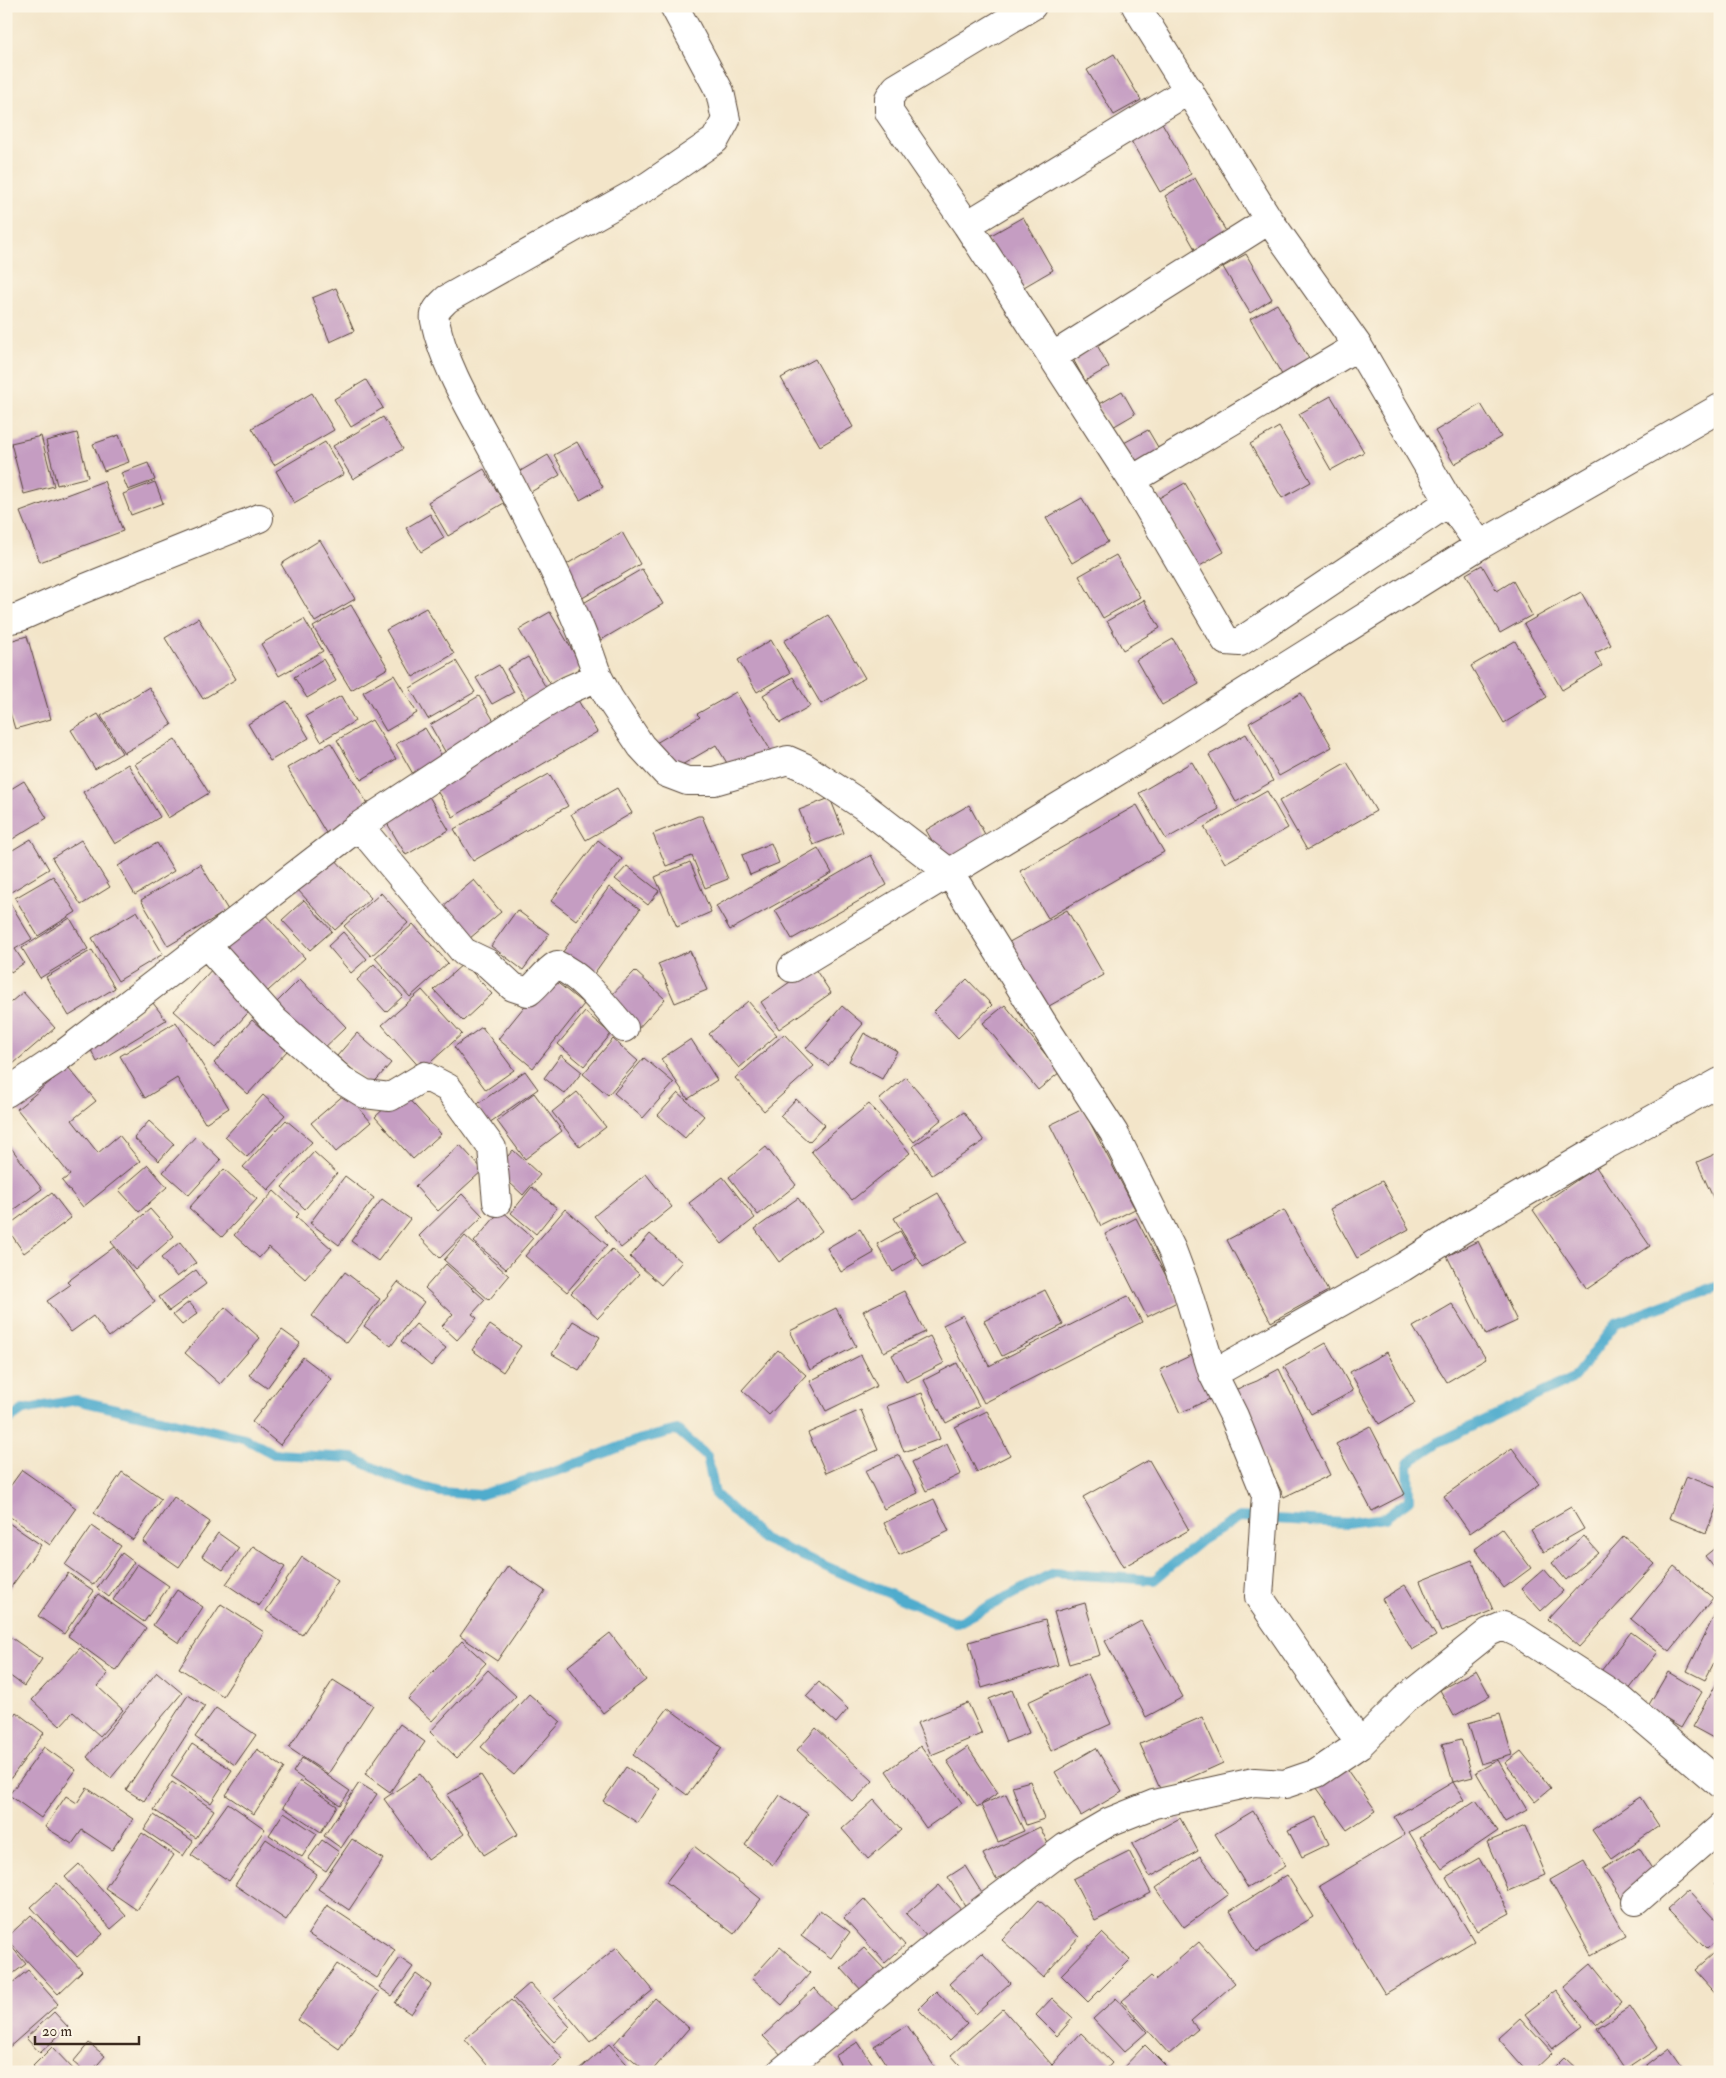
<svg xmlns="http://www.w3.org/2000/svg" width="1726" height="2078" font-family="'IM FELL Double Pica',serif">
  <rect width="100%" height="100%" fill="#fcf5e5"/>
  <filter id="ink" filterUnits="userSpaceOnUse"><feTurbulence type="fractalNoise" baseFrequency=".02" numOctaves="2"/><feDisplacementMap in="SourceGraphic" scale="10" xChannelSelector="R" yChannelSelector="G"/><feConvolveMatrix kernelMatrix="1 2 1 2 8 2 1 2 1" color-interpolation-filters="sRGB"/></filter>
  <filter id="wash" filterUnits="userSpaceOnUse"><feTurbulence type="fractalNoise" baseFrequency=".0096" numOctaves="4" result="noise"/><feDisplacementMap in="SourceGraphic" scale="20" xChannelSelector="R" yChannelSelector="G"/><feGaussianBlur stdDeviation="1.12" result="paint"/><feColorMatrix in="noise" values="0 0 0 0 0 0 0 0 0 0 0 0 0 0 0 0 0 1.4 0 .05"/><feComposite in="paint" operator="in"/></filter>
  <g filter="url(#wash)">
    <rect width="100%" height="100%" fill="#f3e5c9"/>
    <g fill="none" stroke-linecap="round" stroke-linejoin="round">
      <path stroke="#4faccd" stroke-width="10" d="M6 1422 23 1410 76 1400 244 1438 274 1454 353 1458 402 1481 440 1492 480 1495 563 1469 638 1440 677 1430 707 1456 715 1494 763 1539 957 1623 1053 1573 1154 1580 1202 1540 1240 1517 1346 1523 1385 1518 1409 1500 1408 1463 1439 1442 1574 1378 1616 1323 1720 1285"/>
    </g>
    <g id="blocks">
      <path fill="#c59dc2" d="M1114 54 1141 100 1114 115 1087 70Z
        M1161 121 1191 174 1160 192 1130 139Z
        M1195 178 1227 233 1196 251 1165 196Z
        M1023 217 1053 270 1017 291 986 238Z
        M1246 254 1272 299 1250 313 1223 267Z
        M336 288 354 331 330 342 312 298Z
        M1277 304 1312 364 1285 380 1250 319Z
        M1097 345 1109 367 1085 381 1073 359Z
        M815 359 853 427 820 446 781 378Z
        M366 380 383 408 351 427 334 399Z
        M1122 391 1135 414 1111 428 1098 405Z
        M312 393 334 430 274 465 252 428Z
        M1331 396 1364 452 1331 470 1299 414Z
        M1481 404 1501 437 1454 464 1435 431Z
        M383 417 403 449 353 479 333 446Z
        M1279 427 1311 482 1282 498 1250 444Z
        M1148 430 1162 454 1137 469 1122 444Z
        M77 433 88 477 57 485 46 441Z
        M119 435 129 462 104 471 93 444Z
        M41 436 54 486 24 494 11 443Z
        M325 442 344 474 294 503 276 471Z
        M577 442 603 487 580 500 554 455Z
        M548 455 560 475 529 493 517 473Z
        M148 463 155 480 128 490 121 473Z
        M484 469 504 503 448 536 428 502Z
        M104 481 123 531 40 562 20 512Z
        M155 482 163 503 131 515 123 494Z
        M1185 483 1224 552 1198 567 1159 498Z
        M1082 498 1108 542 1072 563 1046 518Z
        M430 514 444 538 421 552 406 528Z
        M622 532 640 564 579 600 560 568Z
        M320 540 355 599 315 622 281 564Z
        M1116 555 1140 597 1103 618 1079 576Z
        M1482 565 1497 591 1513 581 1532 615 1500 633 1466 574Z
        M642 569 663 604 601 640 580 605Z
        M1581 592 1611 645 1595 653 1602 666 1562 690 1524 624Z
        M1144 600 1160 628 1123 650 1107 621Z
        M351 605 388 668 351 690 313 627Z
        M426 608 454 654 413 677 386 630Z
        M550 612 582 667 551 685 519 630Z
        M828 615 865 678 821 704 784 641Z
        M198 618 236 679 203 699 165 638Z
        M304 619 323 651 279 676 261 644Z
        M27 636 51 719 15 729 6 699V642Z
        M1173 639 1199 684 1162 705 1136 660Z
        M771 640 790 673 757 692 738 660Z
        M1515 641 1547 697 1504 723 1471 666Z
        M528 657 548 691 527 702 507 669Z
        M323 659 336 681 307 698 294 677Z
        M456 661 475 692 428 719 410 688Z
        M499 665 514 692 492 704 476 678Z
        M394 675 417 713 386 731 363 692Z
        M793 677 810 706 780 723 763 695Z
        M149 687 172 725 124 753 101 716Z
        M736 692 771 751 733 773 716 745 673 770 656 743 700 717 697 714Z
        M1301 693 1332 747 1279 776 1249 723Z
        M341 696 355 721 321 741 306 716Z
        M479 696 497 726 447 755 430 725Z
        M576 697 597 732 453 817 431 781Z
        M287 701 309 738 270 761 248 724Z
        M98 714 122 753 95 769 71 730Z
        M372 720 396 759 361 780 337 740Z
        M425 728 443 758 413 774 396 744Z
        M1246 734 1273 781 1236 802 1209 755Z
        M175 739 209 793 168 818 135 764Z
        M331 743 370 808 326 833 287 768Z
        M1192 762 1219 809 1166 839 1139 793Z
        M1347 762 1376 811 1307 850 1279 801Z
        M128 764 160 817 115 844 83 792Z
        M549 774 568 806 473 861 454 829Z
        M24 781 47 818 6 843V792Z
        M424 788 449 830 406 855 381 813Z
        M617 788 632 813 586 840 571 814Z
        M1267 791 1288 828 1225 863 1204 827Z
        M830 798 844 833 813 845 799 810Z
        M969 805 987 838 944 862 926 830Z
        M1137 805 1164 852 1048 918 1020 871Z
        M698 816H702L728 879 705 888 692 856 666 866 653 834Z
        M31 839 49 869 6 895V854Z
        M81 840 110 887 81 905 52 858Z
        M598 840 622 859 576 920 551 901Z
        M157 843 174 871 135 895 118 866Z
        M771 843 779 863 750 875 742 855Z
        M818 848 832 873 730 930 716 906Z
        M871 855 887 885 792 939 775 910Z
        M332 856 371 898 335 930 296 888Z
        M690 862 711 912 677 927 655 877Z
        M200 864 228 910 168 946 141 900Z
        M627 866 659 891 648 905 615 879Z
        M53 876 76 912 38 936 15 898Z
        M474 880 501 912 463 944 436 912Z
        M609 887 640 909 591 978 560 956Z
        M381 893 408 923 371 956 344 926Z
        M304 900 332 931 310 950 282 920Z
        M9 901 32 939 15 949 24 963 11 972 6 965V903Z
        M517 910 549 934 523 970 491 946Z
        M1067 910 1104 975 1042 1010 1004 945Z
        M137 911 163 954 118 981 92 938Z
        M262 911 305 958 260 998 217 951Z
        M70 918 88 949 40 978 22 948Z
        M413 924 448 963 410 997 375 958Z
        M343 932 367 959 351 973 328 946Z
        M92 950 115 988 69 1016 46 977Z
        M690 951 707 990 675 1003 658 964Z
        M464 963 492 994 463 1021 434 990Z
        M374 964 403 996 386 1012 357 980Z
        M813 966 831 993 779 1029 761 1002Z
        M214 967 255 1005 216 1048 174 1011Z
        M635 971 665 999 635 1032 604 1003Z
        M549 976 584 1004 533 1068 498 1039Z
        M300 979 346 1027 319 1053 274 1005Z
        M967 979 992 1005 958 1038 933 1012Z
        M422 990 462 1034 422 1070 382 1025Z
        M23 992 55 1028 6 1070V1006Z
        M748 1001 777 1035 739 1068 709 1034Z
        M153 1003 166 1020 97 1062 89 1046Z
        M1005 1005 1060 1072 1038 1090 983 1023Z
        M842 1006 863 1024 828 1066 806 1048Z
        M585 1012 611 1034 584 1066 558 1044Z
        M252 1020 287 1051 248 1094 214 1063Z
        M176 1022 229 1108 205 1123 177 1078 145 1098 120 1056Z
        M482 1027 514 1070 486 1090 454 1047Z
        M357 1033 391 1063 371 1086 337 1056Z
        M864 1033 897 1051 882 1079 849 1061Z
        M784 1034 814 1066 764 1111 735 1078Z
        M613 1039 638 1061 608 1095 583 1074Z
        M691 1039 717 1080 688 1099 661 1059Z
        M561 1055 582 1072 565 1094 544 1078Z
        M644 1058 674 1083 643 1118 614 1093Z
        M68 1067 96 1101 72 1120 98 1153 119 1135 140 1161 83 1207 62 1181 70 1175 17 1109Z
        M525 1071 538 1089 489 1123 476 1105Z
        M906 1077 942 1119 914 1142 879 1100Z
        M402 1092 441 1134 413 1159 375 1117Z
        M577 1092 606 1127 580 1147 552 1112Z
        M346 1093 371 1122 336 1152 311 1123Z
        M534 1093 562 1131 525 1159 497 1121Z
        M678 1093 704 1116 685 1138 658 1115Z
        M263 1095 285 1115 247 1157 225 1137Z
        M796 1099 825 1125 809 1142 780 1116Z
        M869 1104 910 1153 852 1200 811 1151Z
        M1083 1109 1135 1209 1101 1226 1050 1125Z
        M964 1112 984 1141 932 1175 913 1146Z
        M286 1120 312 1142 268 1190 243 1167Z
        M149 1121 174 1144 159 1161 134 1138Z
        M196 1136 221 1160 189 1195 163 1172Z
        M6 1141 42 1189 6 1216Z
        M460 1145 483 1170 438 1211 415 1186Z
        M766 1147 796 1185 758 1215 729 1177Z
        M513 1150 540 1175 523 1195 496 1170Z
        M314 1152 337 1173 305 1209 282 1187Z
        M1720 1152V1213L1697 1162Z
        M148 1165 167 1187 139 1212 119 1190Z
        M1596 1167 1650 1246 1587 1289 1533 1210Z
        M224 1169 257 1199 222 1237 189 1208Z
        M646 1174 672 1207 621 1248 594 1216Z
        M345 1176 374 1198 339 1245 310 1223Z
        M723 1177 755 1218 722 1244 689 1203Z
        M1382 1181 1409 1229 1357 1258 1330 1209Z
        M532 1187 557 1208 536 1234 511 1213Z
        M274 1191 299 1214 296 1217 332 1249 305 1279 269 1247 259 1258 234 1235Z
        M52 1193 71 1218 24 1253 6 1227Z
        M938 1193 967 1242 923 1267 894 1218Z
        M462 1194 483 1216 440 1258 419 1236Z
        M798 1198 822 1231 779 1262 755 1229Z
        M382 1199 410 1219 378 1261 351 1241Z
        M150 1209 174 1236 135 1270 111 1242Z
        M565 1209 607 1245 567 1292 525 1256Z
        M501 1210 533 1238 506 1269 474 1242Z
        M1284 1210 1328 1291 1271 1322 1227 1240Z
        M1136 1218 1179 1301 1147 1317 1105 1234Z
        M860 1229 874 1253 841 1272 827 1248Z
        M900 1231 916 1258 893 1272 877 1244Z
        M650 1234 682 1262 661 1285 630 1257Z
        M465 1236 509 1276 489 1300 444 1260Z
        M1478 1241 1517 1321 1486 1335 1447 1256Z
        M180 1242 196 1263 177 1277 161 1258Z
        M114 1247 155 1302 109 1337 93 1316 71 1332 47 1301 70 1285 67 1282Z
        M612 1249 639 1274 598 1318 571 1293Z
        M446 1264 485 1300 472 1314 477 1318 457 1340 442 1326 453 1314 425 1288Z
        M196 1270 206 1284 169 1311 159 1297Z
        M345 1272 380 1299 347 1343 312 1316Z
        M398 1282 424 1302 391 1346 364 1326Z
        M1045 1290 1063 1325 1002 1356 984 1321Z
        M904 1291 925 1332 884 1352 863 1311Z
        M1128 1296 1142 1322 984 1403 943 1325 963 1315 989 1366Z
        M189 1302 198 1313 182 1325 173 1315Z
        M1452 1304 1486 1359 1447 1382 1413 1327Z
        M225 1307 260 1338 220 1384 185 1353Z
        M836 1308 856 1346 810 1370 790 1331Z
        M573 1321 600 1337 579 1370 552 1354Z
        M416 1324 446 1348 431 1366 401 1341Z
        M490 1325 521 1346 503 1372 472 1350Z
        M282 1330 300 1343 267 1388 249 1375Z
        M930 1336 944 1363 906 1382 892 1355Z
        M1326 1343 1353 1391 1311 1414 1284 1367Z
        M778 1350 806 1375 769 1415 742 1390Z
        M1387 1352 1415 1403 1379 1424 1350 1372Z
        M1194 1354 1214 1397 1180 1413 1160 1370Z
        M861 1355 877 1386 826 1411 810 1381Z
        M303 1357 332 1379 280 1445 252 1422Z
        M957 1363 979 1406 946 1423 924 1380Z
        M1279 1369 1330 1475 1284 1497 1232 1391 1257 1381Z
        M922 1393 940 1439 904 1452 887 1406Z
        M861 1410 878 1450 826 1473 808 1433Z
        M987 1411 1010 1455 977 1472 955 1427Z
        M1370 1426 1405 1494 1372 1511 1336 1444Z
        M947 1444 961 1474 926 1491 912 1462Z
        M1512 1448 1539 1485 1470 1533 1444 1496Z
        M899 1455 918 1493 884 1509 865 1471Z
        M1149 1460 1189 1530 1123 1567 1083 1497Z
        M22 1470 76 1508 50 1545 6 1514V1492Z
        M122 1472 161 1499 133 1540 94 1513Z
        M1686 1476 1720 1489V1499L1706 1533 1669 1518Z
        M174 1497 210 1522 179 1567 143 1542Z
        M934 1499 949 1531 899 1555 884 1523Z
        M1571 1507 1584 1529 1544 1552 1531 1530Z
        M6 1521 41 1545 6 1594Z
        M92 1526 121 1546 93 1585 65 1565Z
        M1502 1529 1531 1568 1504 1588 1475 1549Z
        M218 1533 239 1548 223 1570 202 1556Z
        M1584 1536 1598 1552 1566 1580 1552 1563Z
        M1624 1536 1655 1564 1579 1647 1548 1619Z
        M1720 1544V1575L1705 1556Z
        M253 1546 285 1567 259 1606 226 1584Z
        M122 1553 134 1562 109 1597 97 1588Z
        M302 1557 338 1581 302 1635 266 1611Z
        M1472 1560 1493 1610 1441 1632 1420 1581Z
        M137 1564 169 1586 144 1622 113 1600Z
        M508 1566 545 1591 497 1661 460 1636Z
        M1674 1566 1713 1598 1670 1651 1631 1619Z
        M1544 1569 1563 1591 1541 1611 1521 1589Z
        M68 1573 94 1591 64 1634 38 1616Z
        M1405 1585 1436 1636 1412 1650 1382 1599Z
        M177 1590 203 1607 179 1643 153 1625Z
        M98 1594 146 1628 116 1671 68 1636Z
        M1085 1603 1100 1655 1069 1664 1054 1612Z
        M221 1604 264 1632 223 1696 179 1668Z
        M1720 1604V1651L1705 1680 1687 1671Z
        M1045 1620 1058 1665 982 1688 969 1642Z
        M1141 1621 1183 1697 1146 1717 1105 1641Z
        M1631 1632 1658 1652 1628 1691 1601 1671Z
        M610 1633 646 1680 603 1713 568 1666Z
        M6 1634 42 1659 24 1686 6 1673Z
        M462 1641 486 1663 432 1721 408 1699Z
        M80 1648 108 1674 97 1686 123 1710 100 1736 73 1712 60 1726 32 1700Z
        M488 1670 516 1696 457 1758 430 1732Z
        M1476 1670 1490 1696 1454 1716 1440 1690Z
        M157 1672 182 1693 111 1778 87 1757Z
        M1668 1672 1702 1692 1681 1728 1647 1708Z
        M1088 1674 1111 1724 1051 1751 1028 1702Z
        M1720 1677V1735L1717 1740 1693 1727Z
        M333 1680 373 1705 328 1774 289 1748Z
        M819 1682 848 1709 836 1723 806 1696Z
        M1012 1690 1029 1733 1006 1742 989 1699Z
        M529 1694 561 1722 514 1775 481 1747Z
        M188 1695 205 1706 144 1801 126 1790Z
        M968 1703 982 1734 931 1755 917 1723Z
        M216 1708 256 1735 235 1765 195 1737Z
        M668 1708 722 1748 687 1795 633 1755Z
        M16 1712 44 1733 8 1782 6 1780V1726Z
        M1500 1714 1512 1755 1481 1764 1468 1723Z
        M1202 1717 1223 1763 1161 1791 1140 1744Z
        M400 1724 425 1742 390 1792 365 1774Z
        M816 1728 873 1781 853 1802 797 1750Z
        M1461 1739 1473 1777 1453 1782 1442 1744Z
        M192 1744 232 1770 211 1803 171 1776Z
        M921 1746 962 1803 926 1828 886 1771Z
        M44 1747 76 1770 41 1818 9 1795Z
        M968 1747 998 1793 977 1807 947 1761Z
        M1096 1748 1122 1792 1081 1816 1055 1772Z
        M257 1749 284 1768 254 1814 226 1795Z
        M1521 1751 1551 1788 1535 1801 1505 1763Z
        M302 1758 350 1791 340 1805 293 1772Z
        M1498 1760 1527 1810 1505 1822 1476 1772Z
        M1343 1764 1376 1811 1347 1830 1314 1784Z
        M626 1767 660 1789 638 1823 603 1801Z
        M420 1774 464 1834 428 1860 384 1799Z
        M481 1775 518 1834 484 1855 447 1795Z
        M300 1781 337 1806 321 1832 283 1807Z
        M1030 1781 1044 1819 1026 1825 1012 1786Z
        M172 1782 214 1810 196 1838 154 1810Z
        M1453 1782 1464 1800 1409 1832 1474 1941 1385 1994 1319 1886 1405 1835 1394 1817Z
        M359 1783 377 1794 341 1848 324 1836Z
        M87 1788 133 1819 112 1850 82 1830 72 1844 45 1827 66 1796 77 1803Z
        M1006 1794 1024 1831 998 1842 981 1805Z
        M780 1795 808 1814 773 1865 745 1845Z
        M1640 1797 1659 1826 1612 1859 1592 1830Z
        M874 1800 901 1830 868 1859 842 1829Z
        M1476 1800 1498 1831 1442 1869 1420 1837Z
        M228 1803 265 1829 229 1881 191 1855Z
        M1253 1811 1286 1866 1248 1888 1215 1834Z
        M284 1812 317 1834 302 1857 269 1835Z
        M154 1815 193 1841 183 1856 144 1830Z
        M1316 1817 1329 1844 1302 1857 1288 1830Z
        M1180 1818 1198 1851 1150 1877 1132 1844Z
        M1525 1826 1546 1875 1508 1891 1487 1842Z
        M1040 1827 1052 1852 996 1879 983 1854Z
        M142 1833 174 1855 137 1910 105 1888Z
        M266 1839 317 1874 286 1920 235 1885Z
        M352 1839 383 1859 349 1910 318 1889Z
        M322 1840 339 1852 326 1871 308 1859Z
        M694 1846 761 1899 734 1934 666 1882Z
        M1638 1847 1658 1878 1623 1900 1603 1869Z
        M1129 1851 1151 1893 1095 1921 1073 1879Z
        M1200 1856 1228 1895 1184 1927 1156 1888Z
        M1479 1858 1510 1913 1477 1931 1446 1877Z
        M1584 1861 1626 1936 1591 1955 1550 1880Z
        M79 1864 126 1916 111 1929 65 1877Z
        M965 1866 985 1898 967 1909 948 1877Z
        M1287 1875 1313 1917 1256 1952 1230 1911Z
        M1720 1879V1889L1715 1883Z
        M57 1883 103 1934 77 1957 31 1907Z
        M939 1885 963 1912 931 1941 906 1914Z
        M1688 1891 1720 1925V1937L1707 1949 1668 1909Z
        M864 1899 905 1945 885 1963 844 1918Z
        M1039 1900 1079 1937 1043 1977 1002 1940Z
        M327 1905 395 1950 377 1978 308 1934Z
        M820 1910 850 1932 831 1958 801 1936Z
        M31 1915 82 1971 58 1994 6 1938Z
        M1102 1933 1130 1960 1088 2002 1061 1975Z
        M6 1940 26 1964 7 1978 6 1977Z
        M1199 1942 1235 1983 1191 2021 1198 2029 1169 2054 1122 2001 1151 1976 1155 1980Z
        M617 1947 653 1990 590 2042 554 1999Z
        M780 1947 810 1973 782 2005 752 1978Z
        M864 1948 886 1971 863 1992 841 1968Z
        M1720 1948V1998L1695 1970Z
        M982 1953 1010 1983 976 2014 949 1984Z
        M400 1958 413 1967 392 1996 379 1987Z
        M337 1964 379 1992 339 2049 298 2020Z
        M1591 1964 1622 2002 1596 2024 1564 1987Z
        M28 1970 58 2004 6 2050V1988Z
        M416 1974 431 1985 411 2014 395 2003Z
        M530 1983 570 2027 554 2042 513 1998Z
        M814 1988 839 2014 788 2062 763 2036Z
        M1556 1990 1583 2026 1552 2049 1525 2014Z
        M936 1991 967 2024 949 2041 918 2009Z
        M655 1998 689 2028 651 2072H647L614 2044Z
        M1052 1998 1073 2018 1057 2036 1036 2015Z
        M1116 1998 1147 2032 1124 2052 1093 2019Z
        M511 2000 563 2059 548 2072H493L465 2039Z
        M1630 2006 1658 2048 1625 2070 1597 2028Z
        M1003 2009 1052 2065 1044 2072H966L951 2055Z
        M54 2012 68 2027 40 2053 26 2038Z
        M1520 2018 1552 2053 1532 2072H1528L1498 2038Z
        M907 2025 938 2072H891L874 2046Z
        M1081 2033 1112 2063 1104 2072H1059L1052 2065Z
        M858 2042 878 2072H845L835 2056Z
        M89 2043 105 2056 91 2072H85L73 2062Z
        M609 2044 634 2072H579L578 2071Z
        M1145 2045 1172 2072H1119Z
        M52 2047 76 2072H39L33 2066Z
        M1669 2048 1686 2072H1638Z
        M1564 2057 1580 2072H1549Z"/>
    </g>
  </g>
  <g filter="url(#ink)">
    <use href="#blocks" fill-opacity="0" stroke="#574638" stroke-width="1"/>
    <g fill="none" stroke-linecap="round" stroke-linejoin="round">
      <g stroke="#574638" stroke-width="30">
        <path id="minor" d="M1032 6 896 88 889 98V112L967 225 1132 480 1226 641 1240 642 1449 502
          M1136 6 1269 220 1358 346 1449 502 1480 545
          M967 225 1189 90
          M1052 357 1269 220
          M1132 480 1358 346
          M6 620 20 617 83 589 259 518
          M598 677C573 601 533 528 496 456 474 414 445 369 435 321 433 311 440 306 447 299L648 186 715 140 726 120 720 92 674 6
          M359 826 464 952 487 963 513 987 528 992C539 984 545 972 557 965 584 977 604 1006 624 1028
          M207 945 275 1021 342 1080 365 1094 390 1097 425 1076 448 1088 492 1148 497 1202
          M792 968 1164 743 1480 545 1720 408
          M6 1093 57 1059 359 826 524 717 568 690 598 677 609 698 641 746 666 773 687 781H714L788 760 804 767 862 805 950 873 1042 1022 1114 1133 1172 1250 1187 1290 1213 1374 1234 1416 1266 1495 1259 1597 1360 1744
          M1213 1374 1403 1267 1461 1230 1601 1148 1720 1082
          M1636 1901 1720 1828
          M781 2072 939 1943 1066 1847 1109 1822 1154 1804 1254 1782 1285 1784 1317 1773 1360 1744 1404 1700 1489 1632 1503 1626 1518 1633 1620 1699 1720 1784"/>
      </g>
      <use href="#minor" stroke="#fff" stroke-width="28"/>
    </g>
  </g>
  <rect width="1726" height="2078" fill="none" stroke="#fcf5e5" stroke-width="25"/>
  <path d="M35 2036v8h104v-8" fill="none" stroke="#3b2a1e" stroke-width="2.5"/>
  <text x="42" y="2036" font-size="15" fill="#3b2a1e" stroke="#fcf5e5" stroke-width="4" paint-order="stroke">20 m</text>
</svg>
